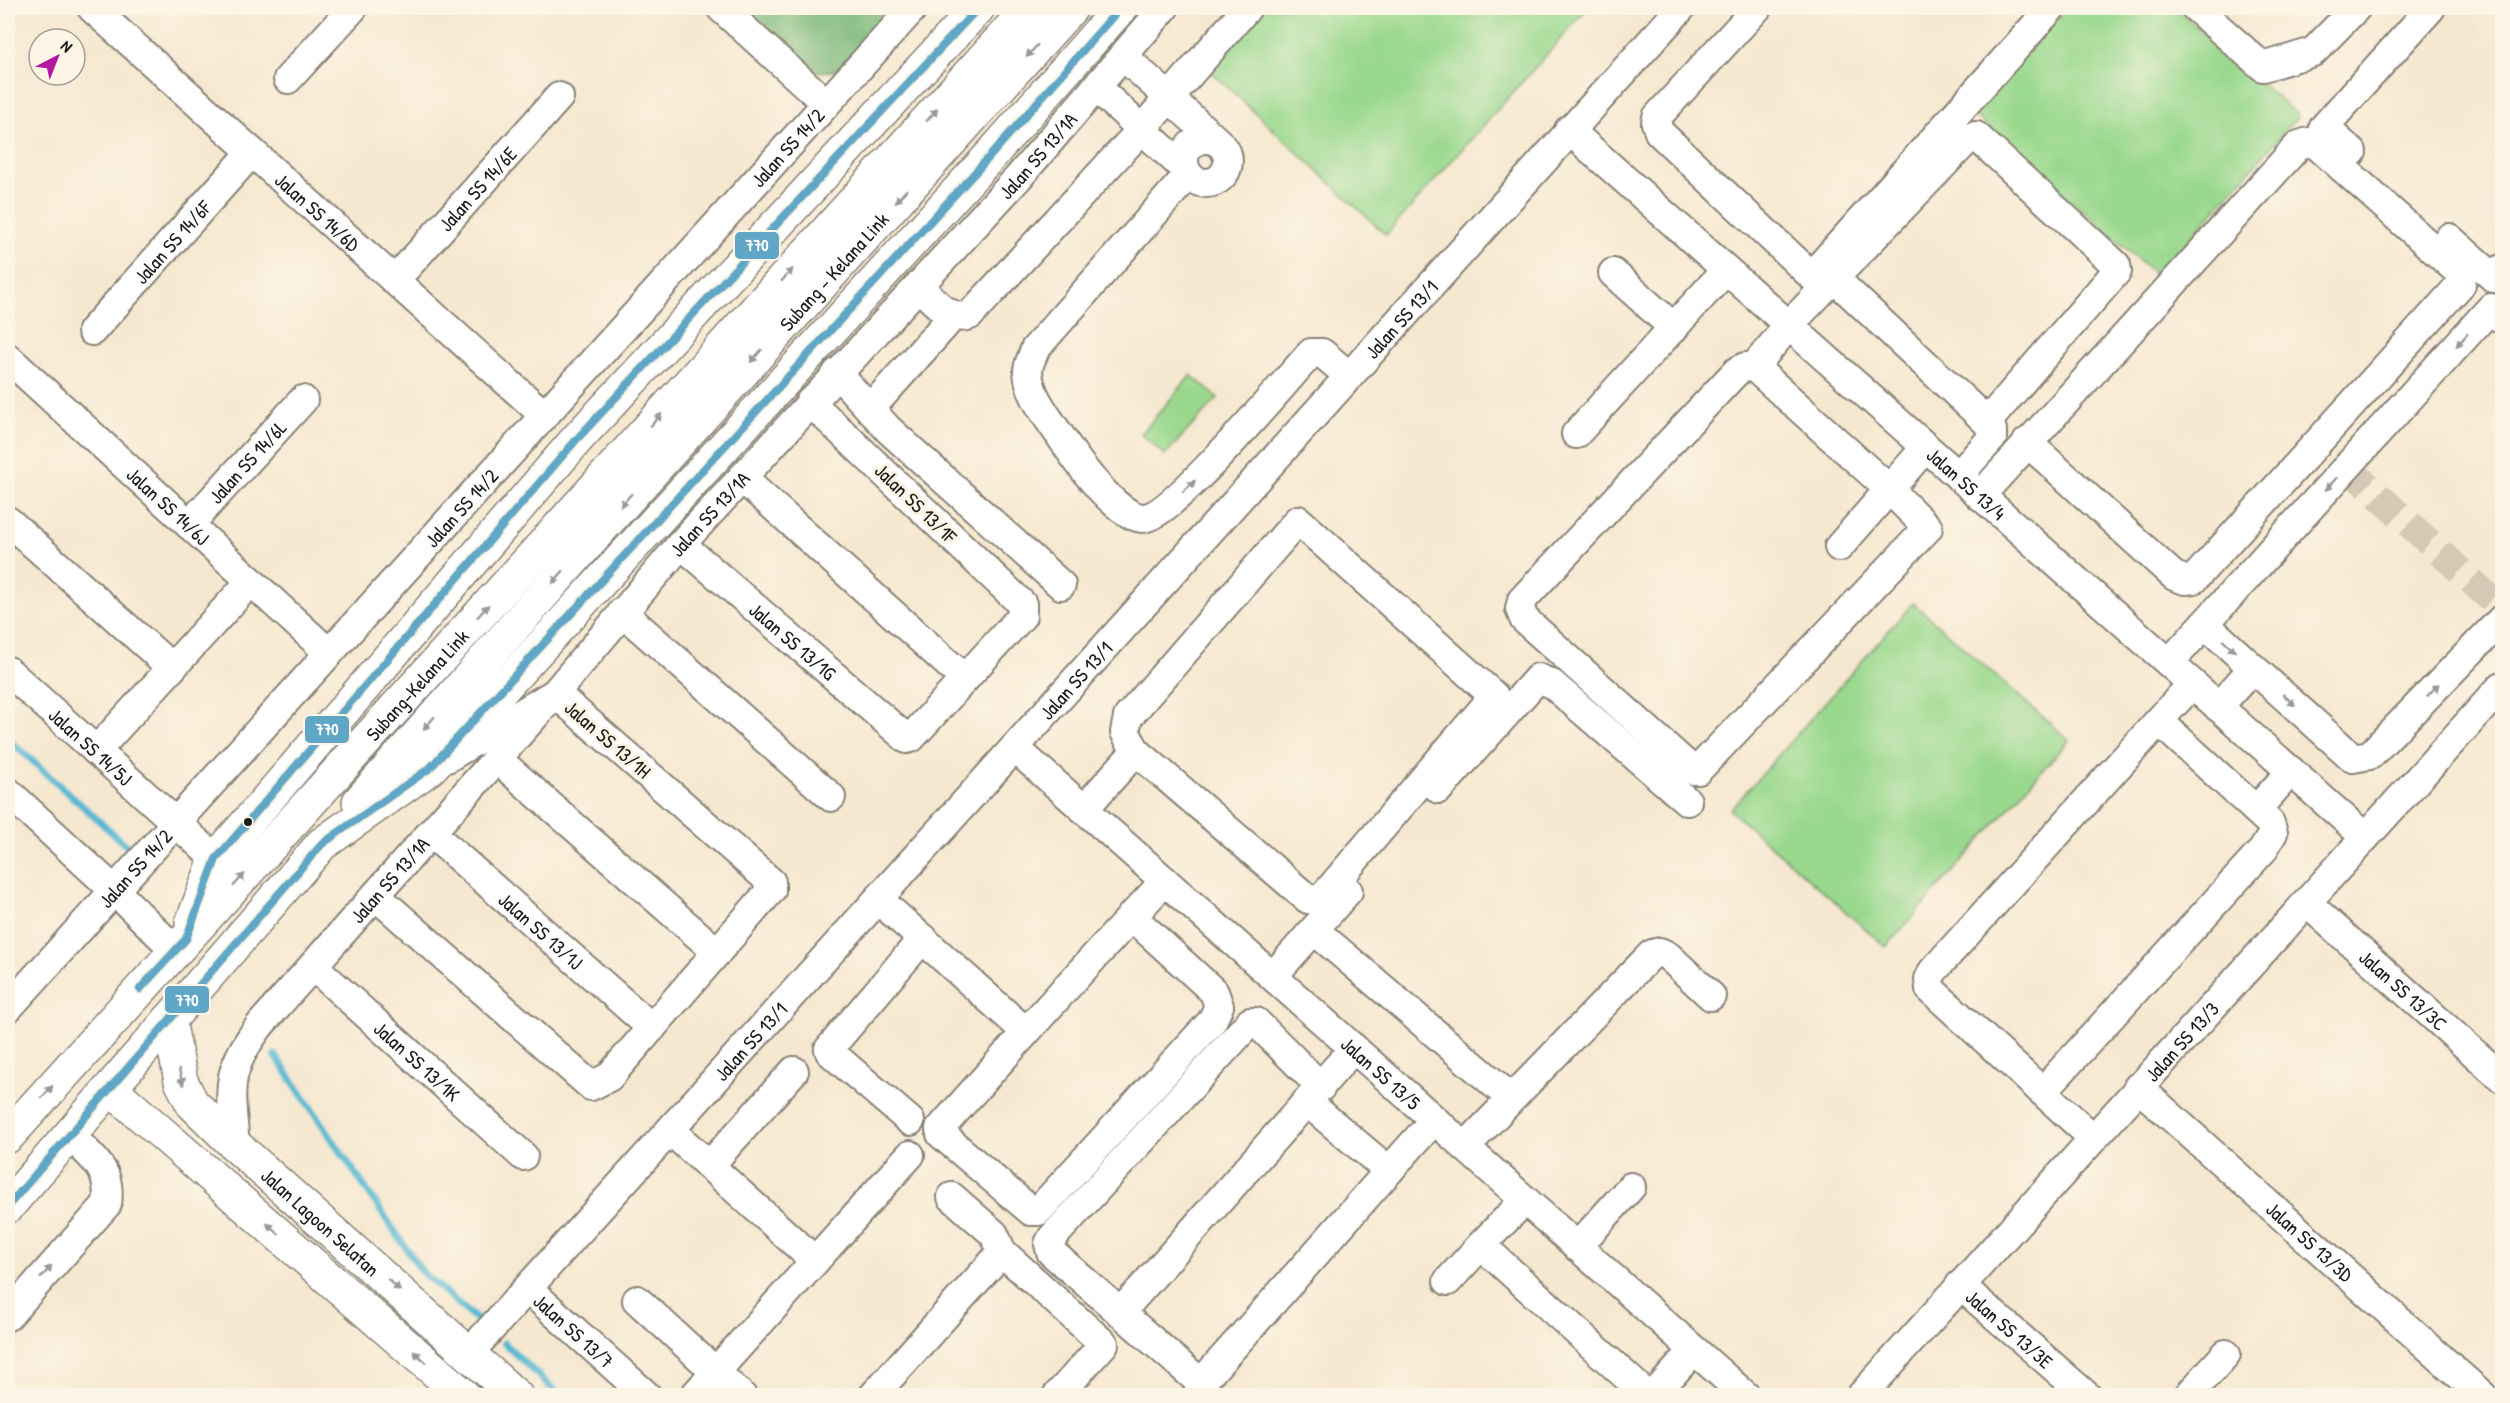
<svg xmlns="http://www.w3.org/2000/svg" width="2510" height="1403" font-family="'Patrick Hand',sans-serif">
  <rect width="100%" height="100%" fill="#fcf5e5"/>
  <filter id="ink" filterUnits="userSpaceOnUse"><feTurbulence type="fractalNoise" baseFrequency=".0167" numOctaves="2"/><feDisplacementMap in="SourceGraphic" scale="12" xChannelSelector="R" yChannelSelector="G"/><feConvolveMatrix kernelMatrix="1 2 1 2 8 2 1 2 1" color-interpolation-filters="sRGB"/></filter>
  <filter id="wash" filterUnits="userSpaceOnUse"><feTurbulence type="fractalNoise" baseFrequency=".008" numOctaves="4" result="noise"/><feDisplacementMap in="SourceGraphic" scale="24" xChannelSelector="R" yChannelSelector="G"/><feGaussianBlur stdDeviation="1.35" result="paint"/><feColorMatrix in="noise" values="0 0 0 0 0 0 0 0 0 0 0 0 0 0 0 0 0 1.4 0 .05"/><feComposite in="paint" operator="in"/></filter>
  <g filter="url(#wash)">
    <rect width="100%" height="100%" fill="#f6e8d0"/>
    <path fill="#99d88d" stroke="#5a7a54" stroke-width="1.5" d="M1257 8H1588L1386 235 1205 66Z
      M2067 8H2175L2298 116 2157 276 1973 114Z
      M1191 375 1218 398 1165 455 1141 434Z
      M1913 603 2069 740 1886 947 1730 810Z"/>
    <path fill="#7ab878" stroke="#4b6a4a" stroke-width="1.5" d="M743 8H894L837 71 815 72Z"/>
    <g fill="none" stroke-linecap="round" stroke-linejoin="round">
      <path stroke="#54b8d3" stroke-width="7" d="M8 739 128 847
        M275 1055 423 1273 476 1319
        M504 1343 560 1396"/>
    </g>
  </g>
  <g filter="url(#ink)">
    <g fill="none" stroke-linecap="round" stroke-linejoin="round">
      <path stroke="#d5c9b5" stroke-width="28" stroke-dasharray="28 14" stroke-linecap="butt" d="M2347 467 2502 609"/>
      <g stroke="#898276" stroke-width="32">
        <g id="minor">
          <path id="s1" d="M92 8 544 415"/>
          <path d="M721 8 826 103"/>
          <path d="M1757 8 1657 117 1656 123 1659 132 1812 276"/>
          <path d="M2196 8 2263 67 2313 52 2356 8"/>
          <path d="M1123 56 1218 142"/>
          <path d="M288 79 353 8"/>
          <path d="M1096 87 1185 169"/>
          <path id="s2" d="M1569 130 2365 837"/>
          <circle cx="1206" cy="161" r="22"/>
          <path d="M2352 152 2324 127 2431 8"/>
          <path d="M1188 175 1035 349C1033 356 1028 364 1028 371 1029 397 1051 421 1065 443 1078 463 1117 516 1142 518 1171 519 1286 380 1311 353H1322L1349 376"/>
          <path d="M2449 238 2494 278 2502 269"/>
          <path d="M1822 264 2051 8"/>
          <path d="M1613 273 1674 328"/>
          <path d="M1834 278 1987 422 1992 430V438L1958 476"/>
          <path id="s3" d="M395 280 559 97"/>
          <path d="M918 286C933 299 950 323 970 315L1142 129 1247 8"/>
          <path id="s4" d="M92 331 252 152"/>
          <path id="s5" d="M8 358 329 653"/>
          <path d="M1745 367H1754L1890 490 1928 528 1698 770H1692L1524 619 1520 609 1522 600 1736 372Z"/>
          <path d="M1754 367 1789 325 1970 137 1976 136 2116 265 2117 271 1987 422"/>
          <path d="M837 373 889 430 1061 585"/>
          <path d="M870 409 953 316"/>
          <path d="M1576 434 1726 270"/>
          <path d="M742 478 965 679"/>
          <path d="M1980 496 2299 145 2309 142 2318 146 2461 274V284L2194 579 2185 580 2174 576 2027 442"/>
          <path d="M1298 520 1494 696 1323 897 1317 900 1308 899 1136 751 1125 732 1128 717Z"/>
          <path d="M8 521 172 668"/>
          <path id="s6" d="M189 525 303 400"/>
          <path id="s7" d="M681 544 907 739 911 738 1022 616V604L810 402"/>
          <path d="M1839 547 1926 447"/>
          <path d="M622 612 831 797"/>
          <path d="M2205 624 2253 668"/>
          <path d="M2169 663 2491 308 2502 319"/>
          <path id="s8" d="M8 671 216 859"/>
          <path d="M2218 707 2253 668 2353 758 2370 755 2502 619"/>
          <path id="s9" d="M1016 749 1746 1396"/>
          <path d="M96 751 251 581"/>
          <path d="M496 758 717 952"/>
          <path d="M1439 789 1538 678 1552 684 1687 801"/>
          <path d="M8 792 114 890 175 950"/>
          <path d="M1084 809 1136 751"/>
          <path d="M2256 810 2291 771"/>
          <path id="s10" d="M431 833 652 1028"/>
          <path d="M376 896 591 1086 609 1077 771 890V882L555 693 447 758"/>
          <path d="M879 900 1026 1032"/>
          <path id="s11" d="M2307 903 2502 1078"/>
          <path d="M1131 916 1214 992 1219 1006 1212 1021 1038 1211H1031L941 1134 940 1129C1014 1045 1088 962 1165 881"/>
          <path d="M1314 930 1511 1098"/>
          <path id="s12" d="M313 966 523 1156"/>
          <path d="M1273 976 1348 891"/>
          <path id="s13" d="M8 1008 913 8"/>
          <path d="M1321 1087 1256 1022H1250L1052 1238 1049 1244 1051 1252 1201 1383 1434 1120"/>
          <path id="s14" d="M2138 1087 2483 1396"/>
          <path d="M2043 1091 2263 850 2273 833 2270 823 2160 722"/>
          <path d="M1307 1102 1389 1171"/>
          <path d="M910 1121 830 1052 829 1049 923 938"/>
          <path d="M671 1131 815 1261"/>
          <path d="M2093 1138 1930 989 1929 979 1933 971 2192 684"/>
          <path id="s15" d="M235 1145C230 1088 224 1072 261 1024L555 693 681 544 1018 178 1164 8"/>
          <path d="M1465 1147 1652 954 1660 952 1668 956 1711 996"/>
          <path d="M709 1166 794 1071"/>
          <path d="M952 1197 994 1234 1002 1252 1104 1344 1057 1396"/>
          <path d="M1481 1245 1525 1200"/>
          <path d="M1577 1247 1631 1187"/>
          <path d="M1448 1281 1481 1245 1648 1396"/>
          <path id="s16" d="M1960 1285 2087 1396"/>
          <path id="s17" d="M528 1289 647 1396"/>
          <path d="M637 1300 742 1396"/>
          <path d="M1120 1313 1354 1048"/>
          <path d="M8 1316 107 1204C112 1169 93 1159 71 1136"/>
          <path id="s18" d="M469 1353 1681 8"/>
          <path d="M694 1396 910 1155"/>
          <path d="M873 1396 1002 1252"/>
          <path d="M1653 1396 1694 1350"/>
          <path id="s19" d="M1861 1396 2502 686"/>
          <path d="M2188 1396 2226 1354"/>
        </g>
      </g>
      <g stroke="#898276" stroke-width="36">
        <g id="major">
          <path id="s20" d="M359 802 597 533 1071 8"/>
          <path d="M192 923 216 859 577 439 978 8"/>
          <path id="s21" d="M169 1020 181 1081 192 1103 235 1145 516 1396"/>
          <path d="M111 1089 464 1396"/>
          <path id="s22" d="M8 1136 1029 8"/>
          <path d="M8 1206 322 844 430 768 991 155 1120 8"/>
        </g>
      </g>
      <use href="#minor" stroke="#fff" stroke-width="28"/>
      <use href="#major" stroke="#fff" stroke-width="33"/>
      <g stroke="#fcf5e5" stroke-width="12">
        <path id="bus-1" d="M140 989 186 939 216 859 577 439 978 8
          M8 1206 322 844 430 768 991 155 1120 8"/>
      </g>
      <use href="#bus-1" stroke="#60a7c7" stroke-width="8"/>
    </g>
    <defs><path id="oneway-solid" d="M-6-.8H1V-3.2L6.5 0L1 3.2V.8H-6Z" transform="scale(1.5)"/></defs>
    <g fill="#999">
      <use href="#oneway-solid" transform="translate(1032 51) rotate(132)"/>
      <use href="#oneway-solid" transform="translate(932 115) rotate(-48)"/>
      <use href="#oneway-solid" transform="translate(901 196) rotate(132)"/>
      <use href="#oneway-solid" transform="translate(787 275) rotate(-48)"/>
      <use href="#oneway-solid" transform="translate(2462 340) rotate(132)"/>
      <use href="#oneway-solid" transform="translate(756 356) rotate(132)"/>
      <use href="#oneway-solid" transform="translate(656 420) rotate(-48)"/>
      <use href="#oneway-solid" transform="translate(2331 484) rotate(132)"/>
      <use href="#oneway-solid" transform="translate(1189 486) rotate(-42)"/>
      <use href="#oneway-solid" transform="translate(626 500) rotate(132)"/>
      <use href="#oneway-solid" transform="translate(558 577) rotate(131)"/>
      <use href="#oneway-solid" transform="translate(483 611) rotate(-48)"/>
      <use href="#oneway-solid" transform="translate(2229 646) rotate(42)"/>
      <use href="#oneway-solid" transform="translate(2433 690) rotate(-46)"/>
      <use href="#oneway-solid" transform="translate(2289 700) rotate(42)"/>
      <use href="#oneway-solid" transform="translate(429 723) rotate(131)"/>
      <use href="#oneway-solid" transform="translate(239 880) rotate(-48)"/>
      <use href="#oneway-solid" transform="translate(181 1077) rotate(75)"/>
      <use href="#oneway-solid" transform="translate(47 1092) rotate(-48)"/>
      <use href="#oneway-solid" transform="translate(273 1229) rotate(-139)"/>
      <use href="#oneway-solid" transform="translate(46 1272) rotate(-48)"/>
      <use href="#oneway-solid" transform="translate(394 1285) rotate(42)"/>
      <use href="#oneway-solid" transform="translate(420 1357) rotate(-139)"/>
    </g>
  </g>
  <circle fill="#1c1c1c" stroke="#fcf5e5" stroke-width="2" cx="248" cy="822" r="5"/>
  <g text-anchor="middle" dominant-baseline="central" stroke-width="6" stroke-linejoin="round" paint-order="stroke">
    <g font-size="20" fill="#1c1c1c" stroke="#fcf5e5">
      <text stroke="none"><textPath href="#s13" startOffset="1161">Jalan SS 14/2</textPath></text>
      <text stroke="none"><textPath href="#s15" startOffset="1294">Jalan SS 13/1A</textPath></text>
      <text stroke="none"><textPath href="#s3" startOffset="123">Jalan SS 14/6E</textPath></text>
      <text stroke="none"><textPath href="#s1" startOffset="304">Jalan SS 14/6D</textPath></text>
      <text stroke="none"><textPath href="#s4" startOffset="120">Jalan SS 14/6F</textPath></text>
      <text stroke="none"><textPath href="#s20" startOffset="712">Subang - Kelana Link</textPath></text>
      <text stroke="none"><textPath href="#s18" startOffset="1392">Jalan SS 13/1</textPath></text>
      <text stroke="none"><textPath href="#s6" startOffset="86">Jalan SS 14/6L</textPath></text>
      <text stroke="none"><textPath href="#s2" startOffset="532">Jalan SS 13/4</textPath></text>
      <text transform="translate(916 503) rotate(44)">Jalan SS 13/1F</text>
      <text stroke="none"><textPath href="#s5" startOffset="218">Jalan SS 14/6J</textPath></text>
      <text stroke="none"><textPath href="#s13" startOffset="675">Jalan SS 14/2</textPath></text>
      <text stroke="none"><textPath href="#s15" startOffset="808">Jalan SS 13/1A</textPath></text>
      <text stroke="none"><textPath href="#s7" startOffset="148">Jalan SS 13/1G</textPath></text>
      <text stroke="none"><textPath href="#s18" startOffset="906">Jalan SS 13/1</textPath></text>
      <text stroke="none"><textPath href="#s22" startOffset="609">Subang-Kelana Link</textPath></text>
      <text transform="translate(608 739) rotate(41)">Jalan SS 13/1H</text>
      <text stroke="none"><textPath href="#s8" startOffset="112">Jalan SS 14/5J</textPath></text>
      <text stroke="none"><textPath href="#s13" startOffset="189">Jalan SS 14/2</textPath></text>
      <text stroke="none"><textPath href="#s15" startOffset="322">Jalan SS 13/1A</textPath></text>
      <text stroke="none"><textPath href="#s10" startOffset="147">Jalan SS 13/1J</textPath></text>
      <text stroke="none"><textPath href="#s11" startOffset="130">Jalan SS 13/3C</textPath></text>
      <text stroke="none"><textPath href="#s19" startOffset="478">Jalan SS 13/3</textPath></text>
      <text stroke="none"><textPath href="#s18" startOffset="420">Jalan SS 13/1</textPath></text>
      <text stroke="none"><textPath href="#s12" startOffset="141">Jalan SS 13/1K</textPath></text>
      <text stroke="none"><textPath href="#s9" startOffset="488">Jalan SS 13/5</textPath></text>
      <text stroke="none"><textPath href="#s21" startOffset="262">Jalan Lagoon Selatan</textPath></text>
      <text stroke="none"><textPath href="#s14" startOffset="231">Jalan SS 13/3D</textPath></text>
      <text stroke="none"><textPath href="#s16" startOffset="66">Jalan SS 13/3E</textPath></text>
      <text stroke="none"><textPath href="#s17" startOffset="62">Jalan SS 13/7</textPath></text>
    </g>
  </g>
  <g stroke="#fcf5e5" stroke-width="2">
    <rect x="734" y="231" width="46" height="29" rx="6" fill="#60a7c7"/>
    <rect x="304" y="715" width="46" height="29" rx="6" fill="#60a7c7"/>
    <rect x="164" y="985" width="46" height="29" rx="6" fill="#60a7c7"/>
  </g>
  <g font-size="16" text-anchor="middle" font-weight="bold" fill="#fff">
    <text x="757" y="251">770</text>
    <text x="327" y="735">770</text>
    <text x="187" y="1006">770</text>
  </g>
  <rect width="2510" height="1403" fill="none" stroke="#fcf5e5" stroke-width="30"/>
  <g transform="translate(57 57) rotate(42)"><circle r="28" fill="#fcf5e5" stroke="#a29e95" stroke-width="1.5"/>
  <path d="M0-4.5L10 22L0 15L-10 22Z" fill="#b5179e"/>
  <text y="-9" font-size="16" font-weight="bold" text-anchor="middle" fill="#1c1c1c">N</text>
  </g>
</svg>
